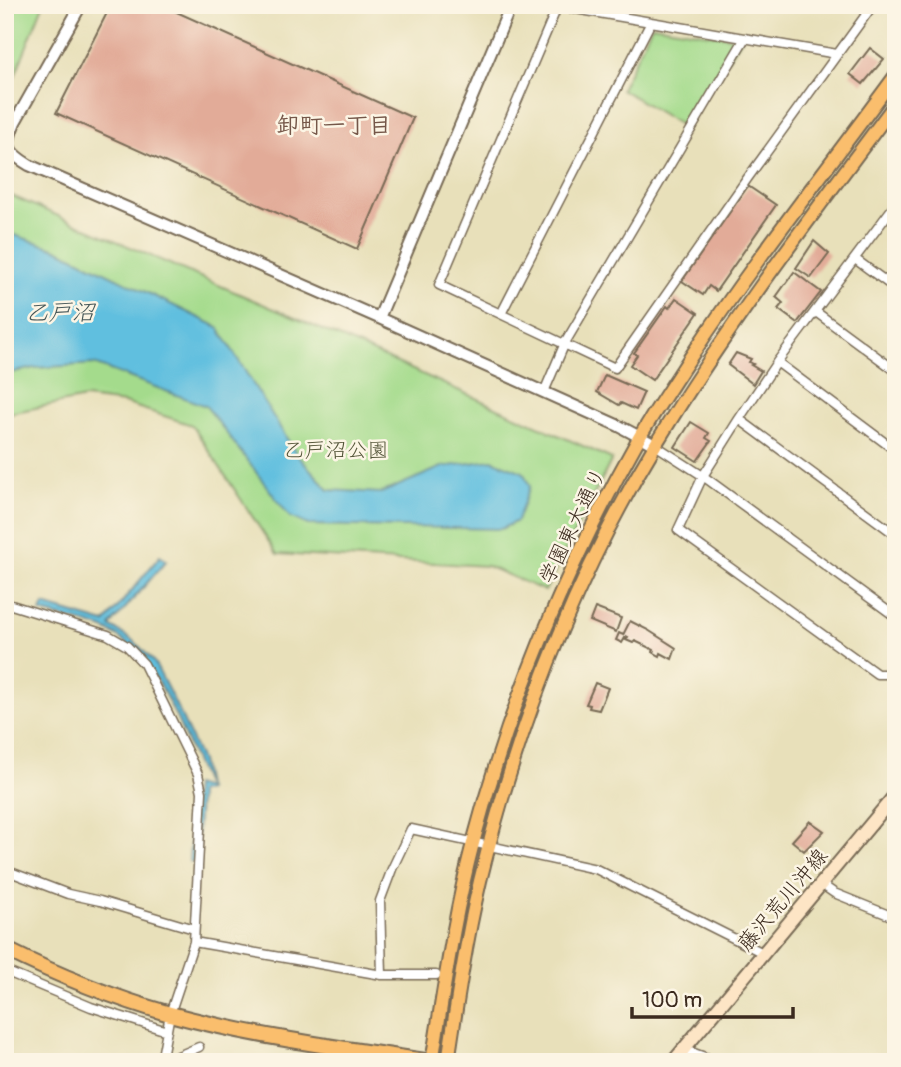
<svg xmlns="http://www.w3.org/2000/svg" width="901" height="1067" font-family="Pangolin,'Klee One',sans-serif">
  <rect width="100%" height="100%" fill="#fcf5e5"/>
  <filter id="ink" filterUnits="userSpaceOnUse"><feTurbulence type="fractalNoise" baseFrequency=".0143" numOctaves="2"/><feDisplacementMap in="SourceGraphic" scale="14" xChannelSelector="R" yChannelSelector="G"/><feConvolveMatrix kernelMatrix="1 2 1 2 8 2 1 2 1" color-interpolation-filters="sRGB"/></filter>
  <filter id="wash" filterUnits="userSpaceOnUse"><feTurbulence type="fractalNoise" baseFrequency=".00686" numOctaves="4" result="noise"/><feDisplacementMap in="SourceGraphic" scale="28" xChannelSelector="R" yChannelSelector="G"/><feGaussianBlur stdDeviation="1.57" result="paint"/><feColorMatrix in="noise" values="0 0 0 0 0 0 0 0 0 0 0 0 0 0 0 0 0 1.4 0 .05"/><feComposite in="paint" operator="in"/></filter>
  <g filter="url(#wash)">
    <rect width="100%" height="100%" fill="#e8e0ba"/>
    <path fill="#a4db8c" stroke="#708255" stroke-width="2" d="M5 5H43L5 101Z
      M652 25 742 39 683 123 679 124 621 89Z
      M5 193 339 337 612 459 545 591 487 566 277 554 192 425 124 403 85 398 5 414Z"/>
    <path fill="#60bfdf" stroke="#4e747e" stroke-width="2" d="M5 232 57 249 218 327 297 455 329 490 381 493 442 467 492 460 523 472 530 486 517 521 501 529 308 525 290 517 206 406 94 364 35 368 5 374Z
      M160 556 166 561 110 626 135 642 154 662 178 709 201 761 207 791 199 792 196 863 189 861 194 785 207 789C185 740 158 651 104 629 84 621 62 618 41 612L44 605 105 623Z"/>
    <g id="blocks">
      <path fill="#e2ab98" d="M111 5H161L413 118 357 249 56 113Z
        M870 48 884 59 863 84 850 74Z
        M748 186 776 205 716 291 709 286 703 295 682 281Z
        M814 241 829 254 811 278 796 268Z
        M794 272 821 292 797 323 778 309 783 303 776 297Z
        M676 298 698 313 652 380 630 365 637 355 634 353 667 306 669 308Z
        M736 353 751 359 749 362 753 364 751 365 761 371 753 384 728 365Z
        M605 375 644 392 636 410 621 403 619 405 597 392Z
        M691 422 709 433 706 438 711 441 697 461 675 447Z
        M595 608 621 618 616 632 590 621Z
        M630 621 648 630 676 648 672 659 661 653 660 656 653 652 654 650 635 641 633 643 626 640 628 637 626 636 622 643 616 640 619 633 623 635Z
        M595 683 608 688 599 710 589 708 590 705 586 704Z
        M810 821 824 831 804 851 792 841Z"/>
    </g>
  </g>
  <g filter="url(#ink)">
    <use href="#blocks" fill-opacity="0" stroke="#786a55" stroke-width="2"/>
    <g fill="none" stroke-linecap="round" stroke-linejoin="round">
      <g stroke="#786a55" stroke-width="11">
        <path id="minor" d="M558 5 439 285 615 368 747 179 873 5
          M558 6 837 54
          M896 207 894 206 777 362 739 419 703 476 678 530 877 674H896
          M855 259 896 289
          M816 312 896 371
          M501 314 651 22
          M777 362 896 451
          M544 392 565 343 745 38
          M739 419 896 535
          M655 445 703 476 896 617
          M5 603 108 635 127 646 144 664 198 774 202 792 194 942 170 1014 161 1062
          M5 870 68 894 100 901 194 929
          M821 884 834 893 896 918
          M194 942 382 975H436
          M5 971 91 1007 167 1031
          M382 975 380 901 392 869 411 829 596 869 763 953
          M683 1049 718 1062
          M164 1062 199 1047"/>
      </g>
      <g stroke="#786a55" stroke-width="14">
        <path id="tertiary" d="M81 5 15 122C5 146 6 151 29 165L379 318 619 426 655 445
          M379 318 511 5"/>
      </g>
      <g stroke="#786a55" stroke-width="16">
        <path id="secondary" d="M673 1062 896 794"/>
      </g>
      <g stroke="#786a55" stroke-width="16">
        <path id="primary" d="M432 1062C444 989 454 915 473 843 510 702 567 565 639 438 655 411 673 384 690 358 754 261 827 169 896 75
          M448 1062C457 1001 466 941 480 881 517 728 575 577 657 442 729 324 813 214 896 103"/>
      </g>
      <g stroke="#786a55" stroke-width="18">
        <path id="trunk" d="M5 949C57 975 114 998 170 1014 255 1037 345 1049 433 1062"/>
      </g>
      <use href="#minor" stroke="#fff" stroke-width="8"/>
      <use href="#tertiary" stroke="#fff" stroke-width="10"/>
      <use href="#secondary" stroke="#fde5c5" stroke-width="12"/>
      <use href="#primary" stroke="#fabe6d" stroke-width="12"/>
      <use href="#trunk" stroke="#fabe6d" stroke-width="14"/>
    </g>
  </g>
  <g text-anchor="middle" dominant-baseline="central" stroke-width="5" stroke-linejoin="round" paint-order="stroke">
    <g font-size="21" fill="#55563a" stroke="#fcf5e5">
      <text x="336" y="450">乙戸沼公園</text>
    </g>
    <g font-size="21" fill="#3b2a1e" stroke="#fcf5e5">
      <text transform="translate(573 526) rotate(-64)">学園東大通り</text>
      <text transform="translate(783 900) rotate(-50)">藤沢荒川沖線</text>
    </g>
    <g font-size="23" font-weight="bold" fill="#755749" stroke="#fcf5e5">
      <text x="334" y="125">卸町一丁目</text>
    </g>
    <g font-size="23" font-style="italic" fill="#465758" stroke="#fcf5e5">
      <text x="60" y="312">乙戸沼</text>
    </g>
  </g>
  <rect width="901" height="1067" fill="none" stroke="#fcf5e5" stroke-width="28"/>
  <path d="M632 1007v10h161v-10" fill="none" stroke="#3b2a1e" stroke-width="3.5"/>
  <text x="642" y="1007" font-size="21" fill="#3b2a1e" stroke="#fcf5e5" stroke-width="5" paint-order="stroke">100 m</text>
</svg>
